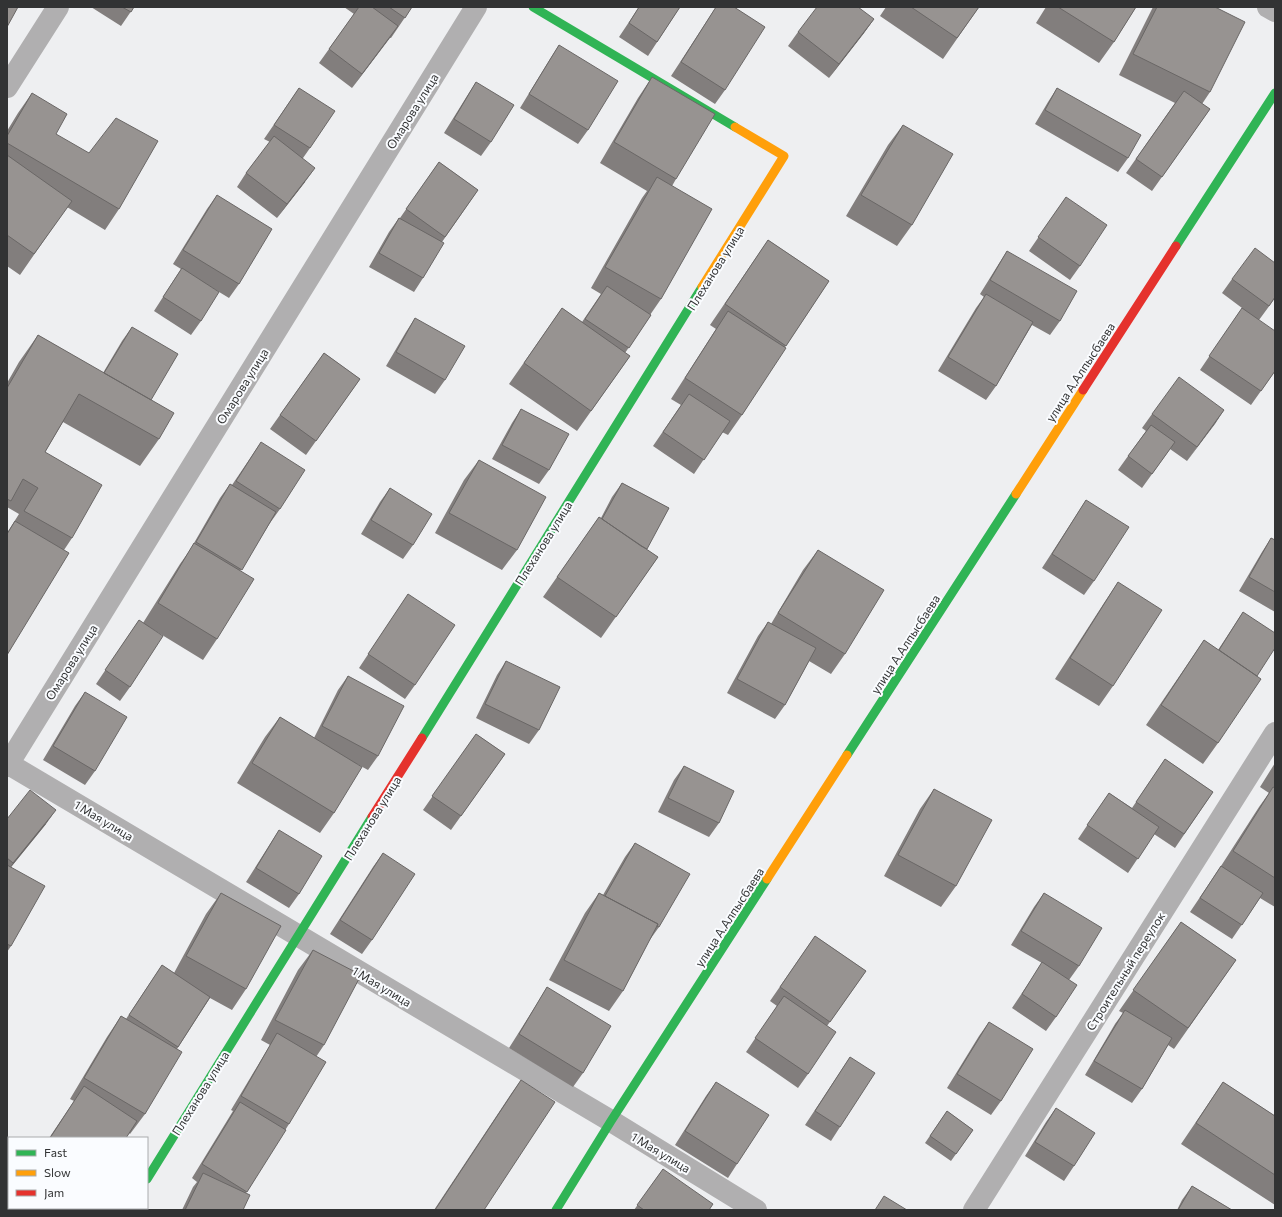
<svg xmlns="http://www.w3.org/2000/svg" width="1282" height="1217" font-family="Commissioner,sans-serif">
  <rect width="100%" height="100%" fill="#eeeff1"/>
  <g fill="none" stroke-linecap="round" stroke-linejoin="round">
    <path stroke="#b0afb0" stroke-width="22" d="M1268 7 1275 11
      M7 87 58 7
      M7 763 611 1121 756 1210
      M7 766 476 7
      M127 1210 129 1208
      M974 1210 1275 733"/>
    <path stroke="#30b455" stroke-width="9" d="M533 7 735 127
      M1176 246 1275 93
      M422 738 702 287
      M847 755 1016 494
      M147 1179 372 817
      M556 1210 611 1121 767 879"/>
    <path stroke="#ff9f0a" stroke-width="9" d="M702 287 784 156 735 127
      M1016 494 1083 390
      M767 879 847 755"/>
    <path stroke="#e5322d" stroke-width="9" d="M1083 390 1176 246
      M372 817 422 738"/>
  </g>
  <path fill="#827e7d" d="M91 7H134L121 26Z
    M344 7H412L391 38H390L352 88 319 63 354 14Z
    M639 7H680L648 56 619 37Z
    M716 7H734L725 90 715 104 671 76Z
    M886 7H979L943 59 880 16Z
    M1046 7H1136L1114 42 1099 63 1036 23Z
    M1153 7H1215L1210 92 1202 104 1210 109 1152 191 1126 173 1175 103 1119 75Z
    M874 19 864 33 829 78 788 46 798 32Z
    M559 45 588 130 578 144 520 108 550 59Z
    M652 77 676 179 672 186 661 299 650 315H651L625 353 630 356 577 431 509 384 562 308 582 322 601 294 591 288 642 198 647 191 600 163 638 98Z
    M476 82 491 142 481 156 444 133 467 96Z
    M299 88 310 148 303 158 305 182 277 218 237 187 246 173 270 142 264 139Z
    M1057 88 1128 158 1118 172 1035 124 1048 102Z
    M32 93 56 134 119 209 105 230 67 207 20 275 7 266V131L18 113Z
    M903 125 912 225 897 246 846 216 888 145Z
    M439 162 478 190 442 242 423 278 414 292 369 267 389 232 399 218H400Z
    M217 195 239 284 229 298 206 284 201 321 191 335 154 311 181 269 173 264 207 209Z
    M1066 197 1080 266 1070 280 1029 251Z
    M768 240 829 281 785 347 742 415 728 435 722 432 694 474 653 446 681 405 671 399 716 329 710 325Z
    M1007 251 1060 321 1050 335 1032 325 996 386 986 400 938 371 976 308 984 297 980 294 998 265Z
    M1232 279 1275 298 1259 320 1275 371 1251 405 1200 370 1242 308 1246 311 1222 293Z
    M415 318 445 380 435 394 386 366 406 332Z
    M132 327 151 400 159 439 140 466 63 422 45 452 72 538 64 550 7 655V533L19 514 7 507V383L19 362 38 335 103 373 122 341Z
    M324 353 360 379 306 455 270 429Z
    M521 409 549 470 539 484 492 459 512 423Z
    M1224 410 1187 461 1170 449 1142 488 1118 470 1146 431 1142 428 1152 414Z
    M261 442 280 509 270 523 240 571 217 639 203 660 149 627 130 687 120 701 96 684 139 620 143 623 180 564 190 550 220 498 230 484 232 485Z
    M479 460 517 550 502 570 435 533 464 480Z
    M622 483 669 508 646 549 658 557 601 638 543 597 599 517 601 518 612 497Z
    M390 488 413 545 403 559 361 534 380 502Z
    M1086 500 1094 581 1084 595 1042 568 1077 514Z
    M1271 538 1275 540V612L1239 591 1262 552Z
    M818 550 845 654 831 674 809 661 785 705 775 719 727 693 758 636 768 622 771 624 803 570Z
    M1118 582 1113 686 1099 706 1055 679 1104 603Z
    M408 594 415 685 405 699 359 668Z
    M1243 612 1257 676 1218 743 1203 764 1146 725 1204 640 1218 650Z
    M506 661 539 730 529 744 476 718 497 675Z
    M348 676 378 756 368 770 357 764 334 813 320 833 237 783 265 737 280 717 314 738 338 690Z
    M85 692 95 771 85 785 43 760 75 706Z
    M476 734 505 754 451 830 423 810Z
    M1165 759 1213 792 1175 848 1154 834 1128 873 1078 839 1109 793 1132 808Z
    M1275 763V907L1260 898 1232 939 1190 912 1221 866 1259 807 1269 793 1260 787Z
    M684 766 719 823 709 837 658 812 674 780Z
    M934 789 956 886 941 907 884 876 920 809Z
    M7 819 46 824 11 867V946L7 952V955Z
    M279 830 299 894 289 908 246 882 270 844Z
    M635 843 659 927 649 941 623 991 609 1011 549 980 585 913 599 893 603 895 625 857Z
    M383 853 372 940 362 954 330 934 373 867Z
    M221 893 246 989 232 1010 210 998 177 1049 145 1114 130 1134 129 1133 126 1138H49L74 1101 70 1099 107 1037 121 1016 126 1019 162 965 174 973 206 914Z
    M1044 893 1079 966 1069 980 1056 1017 1046 1031 1012 1008 1042 963 1011 945 1034 907Z
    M1181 922 1236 960 1174 1049 1168 1045 1142 1089 1132 1103 1085 1075 1115 1024 1123 1013 1119 1011Z
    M815 936 866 971 827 1026 808 1074 798 1088 746 1052 777 1006 770 1001Z
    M313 950 324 1045 316 1057 289 1124 246 1193 243 1210H182L193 1187 197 1182 192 1178 233 1111 231 1110 270 1045 261 1040 298 970Z
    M547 987 583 1073 573 1087 509 1048 538 1002Z
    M989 1022 1001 1101 991 1115 947 1088 979 1036Z
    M850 1057 840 1127 831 1141 805 1125Z
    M521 1080 484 1210H434L511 1094Z
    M716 1082 737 1164 728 1178 675 1145 706 1096Z
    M1223 1082 1275 1116V1205L1181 1144Z
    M1056 1108 1074 1166 1064 1181 1025 1156 1046 1122Z
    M947 1111 973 1130 951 1161 925 1143Z
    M663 1169 709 1210H634Z
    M1192 1186 1232 1210H1177L1182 1200Z
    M74 1208H79L77 1210Z"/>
  <path fill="#6a6766" d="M874 19 864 33 829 78 839 64Z
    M398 26 388 40 352 88 362 74Z
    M315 168 305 182 277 218 287 204Z
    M1224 410 1215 424 1187 461 1197 447Z
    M56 810 46 824 7 872 13 863Z"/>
  <path fill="#979391" stroke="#6a6766" d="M7 7H18L7 27Z
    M122 7H134L131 12Z
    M359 7H372L398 26 362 74 329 49Z
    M389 7H412L405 18Z
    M639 7H680L657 42 629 23Z
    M716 7H734L765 27 725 90 681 62Z
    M817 7H858L874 19 839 64 798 32Z
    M911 7H979L957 38Z
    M1058 7H1136L1114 42Z
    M1157 7H1215L1245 22 1210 92 1133 54Z
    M559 45 618 81 588 130 529 94Z
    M652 77 715 114 676 179 614 142Z
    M476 82 514 105 491 142 454 119Z
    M299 88 335 111 310 148 274 125Z
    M1057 88 1141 135 1128 158 1045 110Z
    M1184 91 1210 109 1162 177 1136 159Z
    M32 93 67 114 56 134 89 153 116 118 158 141 119 209 7 143V136Z
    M903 125 953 154 912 225 861 195Z
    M274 136 315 168 287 204 246 173Z
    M7 155 72 201 34 254 7 235Z
    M439 162 478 190 445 237 406 209Z
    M657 177 712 209 661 299 605 267Z
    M217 195 272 229 239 284 183 250Z
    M1066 197 1107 225 1080 266 1038 237Z
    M399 218 444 243 423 278 379 253Z
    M768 240 829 281 786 346 725 304Z
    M1255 248 1275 263V297L1269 306 1232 279Z
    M1007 251 1077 291 1060 321 990 280Z
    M182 268 219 292 201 321 163 297Z
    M607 286 651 315 629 348 585 319Z
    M986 294 1033 322 996 386 948 357Z
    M562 308 630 356 591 411 524 363Z
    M1242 308 1275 331V371L1261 391 1209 356Z
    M728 311 786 348 742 415 685 378Z
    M415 318 465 346 445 380 396 352Z
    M132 327 178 354 151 400 104 373Z
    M38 335 174 413 159 439 79 394 45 452 102 485 72 538 24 511 38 488 23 479 11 501 7 499V388Z
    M324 353 360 379 316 441 280 415Z
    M1179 377 1224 410 1197 447 1152 414Z
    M689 394 730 421 704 460 663 432Z
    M521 409 569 434 549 470 502 445Z
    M1151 425 1175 442 1152 474 1128 456Z
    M261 442 305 470 280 509 236 481Z
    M479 460 546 497 517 550 449 513Z
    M622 483 669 508 647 549 641 546 602 519Z
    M230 484 276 512 242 570 196 542Z
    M390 488 432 514 413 545 371 520Z
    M1086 500 1129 527 1094 581 1052 554Z
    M599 517 658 557 616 617 557 577Z
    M15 521 69 553 7 655V534Z
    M1271 538 1275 540V592L1249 577Z
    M194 543 254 579 217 639 158 603Z
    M818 550 884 590 845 654 778 613Z
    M1118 582 1162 610 1113 686 1070 658Z
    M408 594 455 625 415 685 368 654Z
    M1243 612 1275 633V648L1257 676 1219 650Z
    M139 620 163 636 130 687 105 670Z
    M768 622 816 648 785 705 737 679Z
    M1204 640 1261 679 1218 743 1161 705Z
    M506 661 560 687 539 730 485 704Z
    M348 676 404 706 378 756 322 726Z
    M85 692 127 717 95 771 53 746Z
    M280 717 362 767 334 813 252 763Z
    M476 734 505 754 461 816 432 796Z
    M1165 759 1213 792 1184 834 1136 802Z
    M684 766 734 791 719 823 668 798Z
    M1273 787 1275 788V878L1233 851Z
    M934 789 992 820 956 886 898 855Z
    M30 790 56 810 13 863 7 858V819Z
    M1109 793 1159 827 1138 859 1087 825Z
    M279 830 322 856 299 894 256 868Z
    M635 843 690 874 659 927 657 926 658 924 605 896Z
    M383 853 415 874 372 940 340 920Z
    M7 865 45 886 11 946 7 944Z
    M1221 866 1263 893 1242 925 1200 898Z
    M221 893 281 926 246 989 186 956Z
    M599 893 658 924 623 991 564 960Z
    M1044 893 1102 928 1079 966 1021 931Z
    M1181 922 1236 960 1188 1028 1133 990Z
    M815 936 866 971 830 1022 780 987Z
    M313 950 361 975 324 1045 275 1020Z
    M1042 962 1077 985 1056 1017 1022 994Z
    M162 965 210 997 178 1047 129 1015Z
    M547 987 611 1026 583 1073 519 1034Z
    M784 996 836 1032 808 1074 755 1038Z
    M1125 1010 1172 1038 1142 1089 1094 1061Z
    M121 1016 182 1052 145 1114 84 1078Z
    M989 1022 1033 1049 1001 1101 957 1074Z
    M277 1033 326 1062 289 1124 241 1096Z
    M850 1057 875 1073 840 1127 815 1111Z
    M521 1080 555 1102 484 1210H435Z
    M716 1082 769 1115 737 1164 685 1131Z
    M1223 1082 1275 1116V1175L1196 1123Z
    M84 1086 137 1121 126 1138H50Z
    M240 1102 286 1130 247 1192 202 1164Z
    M1056 1108 1095 1133 1074 1166 1035 1142Z
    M947 1111 973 1130 956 1154 930 1136Z
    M663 1169 713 1204 709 1210H644L637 1205Z
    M203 1173 250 1195 243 1210H185Z
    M1192 1186 1232 1210H1178Z
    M884 1196 907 1210H875Z
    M35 1208H52L55 1210H34Z"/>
  <g text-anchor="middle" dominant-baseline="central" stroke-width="4" stroke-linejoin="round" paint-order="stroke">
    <g font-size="12" fill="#323334" stroke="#fafcff">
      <text transform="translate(412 111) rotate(-58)">Омарова улица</text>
      <text transform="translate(715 268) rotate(-58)">Плеханова улица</text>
      <text transform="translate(1080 372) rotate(-57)">улица А.Алпысбаева</text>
      <text transform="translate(242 386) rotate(-58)">Омарова улица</text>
      <text transform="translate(543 543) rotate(-58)">Плеханова улица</text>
      <text transform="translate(905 644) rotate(-57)">улица А.Алпысбаева</text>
      <text transform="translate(71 662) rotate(-58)">Омарова улица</text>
      <text transform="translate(372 818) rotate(-58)">Плеханова улица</text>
      <text transform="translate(104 820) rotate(31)">1 Мая улица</text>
      <text transform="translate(729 917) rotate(-57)">улица А.Алпысбаева</text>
      <text transform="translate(1125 971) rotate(-58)">Строительный переулок</text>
      <text transform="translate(382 986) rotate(31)">1 Мая улица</text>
      <text transform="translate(200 1093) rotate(-58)">Плеханова улица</text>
      <text transform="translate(661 1152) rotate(31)">1 Мая улица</text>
    </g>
  </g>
  <rect width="1282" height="1217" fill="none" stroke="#323334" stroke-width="16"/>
  <rect x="8" y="1137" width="140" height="72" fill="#fafcff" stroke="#aaacae"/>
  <rect x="16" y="1150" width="20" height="6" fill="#30b455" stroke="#aaacae"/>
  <text x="44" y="1157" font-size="12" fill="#323334">Fast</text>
  <rect x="16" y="1170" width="20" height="6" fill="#ff9f0a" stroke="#aaacae"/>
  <text x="44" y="1177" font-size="12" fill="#323334">Slow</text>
  <rect x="16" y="1190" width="20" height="6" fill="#e5322d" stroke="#aaacae"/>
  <text x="44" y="1197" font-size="12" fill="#323334">Jam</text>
</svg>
